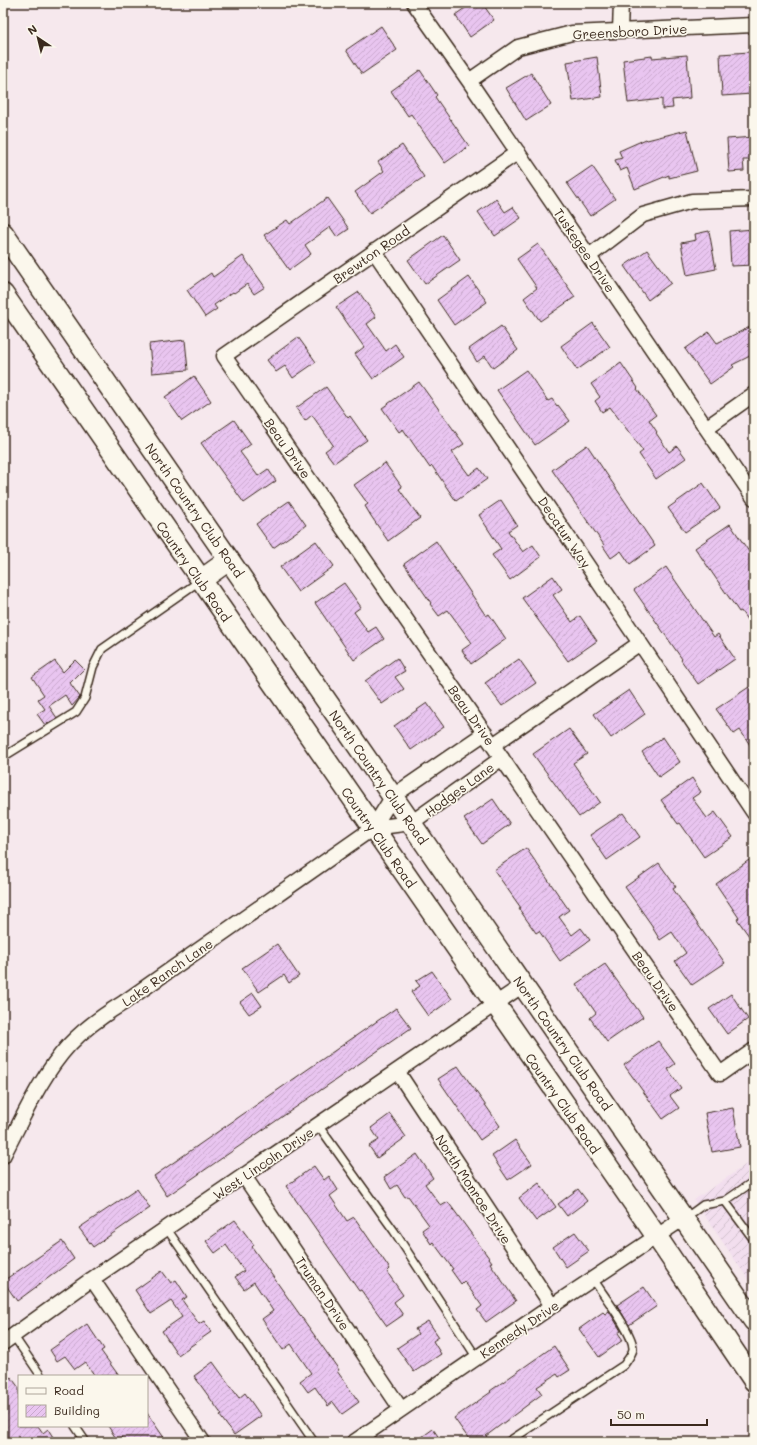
<svg xmlns="http://www.w3.org/2000/svg" width="757" height="1445" font-family="Mali,sans-serif">
  <defs>
    <pattern id="industrial-furrows" width="10" height="10" patternUnits="userSpaceOnUse"><rect width="10" height="10" fill="#f2deee"/><path d="M-1 1l2-2M0 10L10 0M9 11l2-2" fill="none" stroke="#d0bfcc"/></pattern>
    <pattern id="building-hatch" width="6" height="6" patternUnits="userSpaceOnUse"><rect width="6" height="6" fill="#e9c5f0"/><path d="M-1 1l2-2M0 6l6-6M5 7l2-2" fill="none" stroke="#c9a9cd"/></pattern>
  </defs>
  <rect width="100%" height="100%" fill="#f6e8ed"/>
  <filter id="ink" filterUnits="userSpaceOnUse"><feTurbulence type="fractalNoise" baseFrequency=".025" numOctaves="2"/><feDisplacementMap in="SourceGraphic" scale="8" xChannelSelector="R" yChannelSelector="G"/><feConvolveMatrix kernelMatrix="1 2 1 2 8 2 1 2 1" color-interpolation-filters="sRGB"/></filter>
  <g filter="url(#ink)">
    <path fill="url(#industrial-furrows)" d="M754 1159V1288L694 1200Z"/>
    <path fill="url(#building-hatch)" stroke="#3b2a1e" d="M472 3H482L494 20 470 37 455 15Z
      M381 26 397 50 362 74 346 50Z
      M750 52 752 94 722 96 720 54Z
      M687 55 690 98 672 100 673 108 662 109V99L628 103 623 60 652 56V58Z
      M597 57 602 97 573 101 567 62Z
      M420 70 437 95 435 97 469 146 445 163 411 114 408 116 391 91Z
      M531 73 551 105 526 121 506 88Z
      M687 130 697 171 669 178V175L635 189 627 168 620 171 615 160 622 158 619 151 646 139 647 140Z
      M754 137V160H743L744 171 729 172 727 139Z
      M402 145 424 177 370 213 355 192 384 171 378 162Z
      M592 166 615 199 590 216 567 183Z
      M327 198 349 229 337 237 330 227 305 245 311 254 289 270 264 235 287 220 290 224Z
      M496 199 505 212 513 207 521 218 495 236 478 212Z
      M754 229V265L731 266 729 231Z
      M709 231 716 269 687 275 681 243 696 240 695 234Z
      M443 235 460 260 425 284 408 260Z
      M538 244 575 297 540 321 524 298 537 288 517 259Z
      M647 250 671 283 648 300 624 266Z
      M243 256 265 287 254 294 247 284 234 293 233 292 214 305 217 309 205 317 187 290 211 273 213 277Z
      M469 277 487 302 454 325 437 300Z
      M359 292 376 317 367 324 386 351 395 344 404 357 373 379 355 354 364 347 336 307Z
      M593 323 610 347 577 370 561 346Z
      M754 325V354L732 365 734 367 710 384 685 349 709 332 717 343Z
      M501 326 518 350 493 368 485 356 477 362 469 349Z
      M298 337 316 362 293 378 285 366 276 372 267 360Z
      M185 340 188 370 152 373 149 344Z
      M621 363 638 388 637 389 656 415 649 420 657 432 656 433 669 452 677 446 686 458 656 479 639 454 643 451 610 407 602 412 595 401 600 397 591 384Z
      M526 370 548 401 552 399 557 406 558 405 570 421 535 445 497 390Z
      M194 376 211 401 182 421 165 397Z
      M419 382 464 444 452 452 469 475 479 468 487 479 456 501 432 466 430 468 403 429 399 432 382 408Z
      M326 387 348 418 350 416 367 440 334 463 325 451 333 445 312 415 305 421 296 408Z
      M234 420 251 444 240 452 258 476 268 469 276 481 244 503 201 443Z
      M587 445 655 546 630 564 621 551 611 558 603 546 604 545 552 470Z
      M385 463 402 487 399 489 420 518 388 541 371 516 365 506 368 504 354 485Z
      M703 483 720 508 685 532 668 508Z
      M501 500 517 525 508 531 523 552 533 545 541 557 510 580 492 555 501 549 479 515Z
      M289 501 306 525 273 548 256 524Z
      M730 524 754 559V630L741 611 739 612 695 548Z
      M316 541 334 566 298 592 280 567Z
      M436 541 486 616 489 614 506 639 471 664 462 650 472 643 448 610 439 616 430 604 431 603 404 564Z
      M666 567 714 637 718 634 735 659 698 684 681 660 682 659 634 590Z
      M553 576 562 589 553 595 572 622 580 616 597 641 568 661 522 598Z
      M344 583 361 607 354 612 368 632 376 627 384 639 354 660 315 603Z
      M397 658 405 671 395 677 404 689 382 704 365 681Z
      M519 659 536 683 502 706 485 683Z
      M75 660 84 669 70 683 80 697 72 706 65 695 49 706 57 718 45 725 37 714 45 709 38 699 44 695 32 677 55 661 63 672Z
      M749 687 754 695V751L740 730 734 734 716 709Z
      M629 690 645 714 611 738 594 714Z
      M427 703 444 727 411 750 394 726Z
      M569 729 587 754 573 763 600 802 579 817 533 754Z
      M663 737 680 762 659 777 642 752Z
      M692 778 701 792 692 798 707 818 715 812 733 837 704 857 680 823 678 824 661 800Z
      M493 799 510 824 482 844 464 819Z
      M623 813 640 837 607 860 590 835Z
      M526 848 569 910 559 917 572 935 581 928 590 940 560 961 539 931 536 933 519 909 521 908 494 870Z
      M749 860 754 868V943L737 919 739 918 716 884Z
      M659 863 676 887 673 889 725 963 692 985 675 961 686 953 672 932 660 940 652 927H653L625 887Z
      M277 944 299 976 289 983 284 975 259 992 242 968Z
      M605 964 643 1017 607 1042 590 1018 596 1013 576 984Z
      M432 971 452 999 428 1016 411 992 420 986 416 981Z
      M253 993 262 1006 249 1014 240 1002Z
      M731 994 748 1019 727 1034 709 1009Z
      M396 1008 411 1028 167 1196 154 1176Z
      M658 1041 675 1064 668 1069 681 1088 670 1096 679 1108 663 1119 624 1065Z
      M458 1066 500 1126 480 1140 438 1079Z
      M733 1108 740 1147 712 1152 705 1113Z
      M390 1114 406 1137 377 1158 369 1146 379 1140 371 1128Z
      M515 1140 532 1164 508 1180 492 1156Z
      M417 1154 433 1178 425 1184 441 1206 448 1202 492 1262 490 1263 516 1301 486 1322 477 1310 482 1306 464 1281 461 1284 451 1270 453 1269 433 1242 431 1244 422 1230 429 1225 408 1196 405 1197 397 1185 391 1189 384 1177Z
      M314 1166 324 1180 329 1176 338 1190 330 1196 347 1221 354 1217 390 1269 387 1272 403 1295 394 1302 403 1315 387 1326 361 1290 359 1291 286 1186Z
      M539 1183 556 1207 536 1221 519 1198Z
      M137 1189 150 1208 93 1247 79 1228Z
      M578 1189 587 1201 567 1216 558 1204Z
      M235 1220 254 1245 252 1247 339 1370 337 1371 359 1402 342 1414 333 1402 328 1406 315 1387 308 1392 300 1381 311 1373 291 1344 283 1350 262 1319 273 1311 254 1282 244 1289 235 1277 244 1271 226 1245 215 1253 206 1241Z
      M575 1232 589 1251 566 1267 553 1247Z
      M62 1241 74 1259 17 1301 3 1281Z
      M162 1271 171 1283 176 1280 187 1297 182 1300 199 1324 204 1321 211 1332 178 1355 162 1331 182 1317 171 1301 151 1314 135 1290Z
      M644 1287 657 1306 629 1325 617 1305Z
      M609 1311 621 1331 618 1333 623 1340 599 1357 579 1329 603 1312 605 1314Z
      M428 1321 439 1337 433 1341 441 1354 414 1372 397 1348 418 1334 415 1329Z
      M87 1324 104 1349 101 1351 119 1376H95L85 1362 75 1369 65 1356 57 1361 50 1350Z
      M554 1346 570 1370 559 1377 557 1374 537 1387 542 1394 486 1436 490 1442H471L454 1418 491 1392 490 1391Z
      M213 1362 239 1398 245 1393 261 1416 234 1435 220 1416 222 1415 194 1376Z
      M11 1377 19 1388V1426H38L43 1433 48 1429 56 1442H3V1383Z
      M147 1413 167 1442H125L122 1437 117 1440 108 1426H147Z
      M433 1429 442 1442H415Z"/>
    <g fill="none" stroke-linecap="round" stroke-linejoin="round">
      <g stroke="#3b2a1e" stroke-width="10">
        <path id="lane" d="M3 757 76 712 85 698 93 667 102 649 201 580
          M318 1125 394 1231 477 1358
          M725 1201 754 1240
          M685 1218 703 1205 725 1201 754 1181
          M167 1229 314 1442
          M13 1335 41 1376
          M75 1426 86 1442
          M508 1442 624 1365C627 1360 632 1355 633 1349 634 1334 602 1293 593 1279"/>
      </g>
      <g stroke="#3b2a1e" stroke-width="17">
        <path id="street" d="M414 3 469 81 754 498
          M620 30 621 3
          M469 81 518 47 572 33 754 25
          M518 152 224 356 720 1074 754 1050
          M374 251 640 643 754 813
          M589 256 643 215 692 201 754 199
          M706 428 754 394
          M485 733 393 796 373 828 411 823 502 758
          M493 745 640 643
          M397 1071 552 1306
          M3 1156C23 1118 40 1077 69 1045 83 1030 105 1014 123 1003L373 828
          M244 1176 401 1409
          M92 1279 203 1442
          M3 1343 92 1279 523 985
          M354 1442 552 1306 684 1218"/>
      </g>
      <g stroke="#3b2a1e" stroke-width="23">
        <path id="secondary" d="M3 233 411 823 754 1321
          M3 294 657 1237 754 1381
          M201 580 229 560"/>
      </g>
      <use href="#lane" stroke="#fbf7ec" stroke-width="7"/>
      <use href="#street" stroke="#fbf7ec" stroke-width="14"/>
      <use href="#secondary" stroke="#fbf7ec" stroke-width="20"/>
    </g>
  </g>
  <g text-anchor="middle" dominant-baseline="central" stroke-width="3.5" stroke-linejoin="round" paint-order="stroke">
    <g font-size="13" fill="#3b2a1e" stroke="#fbf7ec">
      <text transform="translate(630 31) rotate(-3)">Greensboro Drive</text>
      <text transform="translate(585 250) rotate(56)">Tuskegee Drive</text>
      <text transform="translate(371 254) rotate(-35)">Brewton Road</text>
      <text transform="translate(288 448) rotate(55)">Beau Drive</text>
      <text transform="translate(195 510) rotate(55)">North Country Club Road</text>
      <text transform="translate(565 532) rotate(56)">Decatur Way</text>
      <text transform="translate(194 571) rotate(55)">Country Club Road</text>
      <text transform="translate(472 715) rotate(55)">Beau Drive</text>
      <text transform="translate(379 777) rotate(55)">North Country Club Road</text>
      <text transform="translate(459 789) rotate(-36)">Hodges Lane</text>
      <text transform="translate(379 837) rotate(55)">Country Club Road</text>
      <text transform="translate(167 972) rotate(-35)">Lake Ranch Lane</text>
      <text transform="translate(656 981) rotate(55)">Beau Drive</text>
      <text transform="translate(563 1043) rotate(55)">North Country Club Road</text>
      <text transform="translate(563 1103) rotate(55)">Country Club Road</text>
      <text transform="translate(263 1163) rotate(-34)">West Lincoln Drive</text>
      <text transform="translate(474 1189) rotate(57)">North Monroe Drive</text>
      <text transform="translate(323 1293) rotate(56)">Truman Drive</text>
      <text transform="translate(519 1329) rotate(-34)">Kennedy Drive</text>
    </g>
  </g>
  <rect width="757" height="1445" fill="none" stroke="#fbf7ec" stroke-width="16"/>
  <rect x="8" y="8" width="741" height="1429" fill="none" stroke="#3b2a1e" stroke-width="1.5" filter="url(#ink)"/>
  <rect x="18" y="1375" width="130" height="52" fill="#fbf7ec" stroke="#aea59a"/>
  <rect x="26" y="1388" width="20" height="6" fill="#fbf7ec" stroke="#aea59a"/>
  <text x="54" y="1395" font-size="12" fill="#3b2a1e">Road</text>
  <rect x="26" y="1405" width="20" height="12" fill="url(#building-hatch)" stroke="#aea59a"/>
  <text x="54" y="1415" font-size="12" fill="#3b2a1e">Building</text>
  <g transform="translate(38 38) rotate(325)" stroke="#fbf7ec" stroke-width="3" paint-order="stroke">
  <path d="M0-3L7 15L0 10L-7 15Z" fill="#3b2a1e"/>
  <text y="-6" font-size="11" font-weight="bold" text-anchor="middle" fill="#3b2a1e">N</text>
  </g>
  <path d="M611 1419v6h96v-6" fill="none" stroke="#3b2a1e" stroke-width="2"/>
  <text x="617" y="1419" font-size="12" fill="#3b2a1e" stroke="#fbf7ec" stroke-width="3" paint-order="stroke">50 m</text>
</svg>
